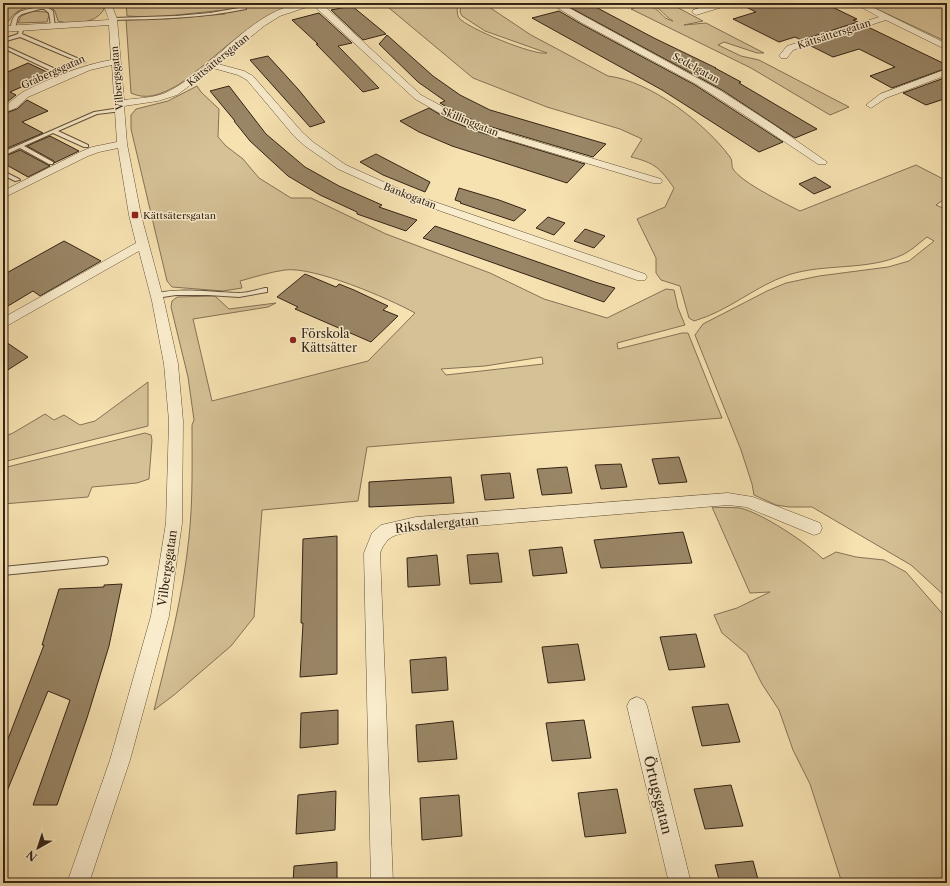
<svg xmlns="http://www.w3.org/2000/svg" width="950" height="886" font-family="'Libre Caslon Text',serif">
  <rect width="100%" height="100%" fill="#f6e1b0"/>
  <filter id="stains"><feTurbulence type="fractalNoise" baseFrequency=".005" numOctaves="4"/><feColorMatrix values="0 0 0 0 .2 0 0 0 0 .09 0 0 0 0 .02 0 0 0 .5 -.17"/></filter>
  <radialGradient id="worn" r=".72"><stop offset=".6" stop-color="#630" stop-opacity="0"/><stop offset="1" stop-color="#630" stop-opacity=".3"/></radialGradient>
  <path fill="#d5c196" stroke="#847256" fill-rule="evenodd" d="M3 3H102L104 9C96 24 73 25 58 21L55 11 51 7C39 4 24 6 14 14 10 18 9 23 3 25Z
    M126 3H300C252 16 218 57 178 85 163 93 148 101 131 93L126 19H166L225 14 228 10C194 12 161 19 127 16Z
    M383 3H457C458 8 456 13 459 18 467 28 534 56 547 53L485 31 462 16 460 12 461 3H483L531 35 608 76C650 81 705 123 730 157 733 161 731 165 733 169 742 183 784 203 800 211L916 165 947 181V197L936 205 947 210V598L911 565 812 507H789L776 505 754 495 752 484 741 450 695 335 703 324 767 291 786 283 819 276 888 267 909 261 934 241 927 237C919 243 911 251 902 255 867 271 825 263 788 275 755 286 729 311 694 321L689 318 680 286 661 280 656 273V258L637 219 665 207 674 188C660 168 655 163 631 157L642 139 620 129 547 107 473 78Z
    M619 3H669L703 21 684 25 706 23 764 53H757L724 42 718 45 741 56 759 60 849 107 830 115 751 68 631 9C638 6 651 5 657 10 665 16 662 18 673 21 666 17 665 14 659 9 651 4 637 5 628 8Z
    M864 3H947V42Z
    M33 11 47 12 49 15 47 22 18 23 21 16Z
    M197 86 201 92 219 109 218 137 226 146 243 159 259 178 291 198H311L386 234 490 273 544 299 607 318 666 289 674 290 678 308 685 325 617 343 618 349 682 333H688L722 418 367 447 358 501 262 510 254 617 231 646 174 695 154 710C168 653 183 596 189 537 193 500 192 462 192 425L194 420 188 377 171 307 172 301 177 297 215 296 229 309 276 303 268 307 193 319 212 401 368 361 415 313C388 298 313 266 285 270 270 272 255 277 240 281L242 288 223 291 172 287 167 281 131 129V115L136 109 168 101ZM542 357 543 364 446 375 441 369 485 366Z
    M148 382V426L3 462V437L13 433 45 414 54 420 64 415 80 425 95 421Z
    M145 433 151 435 152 440 149 479 137 483 92 487 88 497 3 504V468Z
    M712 507C721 508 731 507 740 508 762 513 807 543 823 559L836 552 856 557 884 560 906 572 947 619V883H842L810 784 793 750 779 710 762 684 747 654 722 633 714 615 737 608 770 592 750 593Z"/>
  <path fill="#998666" stroke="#342315" d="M588 3 654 38 716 68H715L741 82 739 83 817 129 795 138 722 90 571 8Z
    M738 3H824L857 19 853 20 858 22 801 40 795 37 779 42 733 19 756 12Z
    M352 6 386 34 363 40 331 10Z
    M559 11 581 24 695 85 783 142 759 152 662 90 532 18Z
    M319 13 352 43 338 46 379 88 363 92 316 44H318L292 20Z
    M868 27 947 65V68L892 88 870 76 895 67 859 49 833 57 811 46Z
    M387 35 433 76 460 95 490 110 606 144 593 157 485 125 459 114 440 103 445 101 418 82 379 44Z
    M268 56 298 89 325 122 310 127 250 60Z
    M28 63 51 74 10 92 16 95 3 105V74Z
    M947 77V98L926 105 903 93Z
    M229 86 266 134 305 167 339 186 382 205 379 207 417 220 406 231 357 214V212L320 195 288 176 250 141 234 121H235L210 91Z
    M27 100 48 111 22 122 43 133 3 150V114L17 109Z
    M429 108 449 120 476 131 585 164 567 183 452 146 419 132 400 121Z
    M50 136 79 151 54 163V161L27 146Z
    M20 150 48 165 50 166 28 177 3 163V157Z
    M376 154 430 182 425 192 383 175 360 162Z
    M815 177 831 187 814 194 799 184Z
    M459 188 499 200 526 210 514 221 460 203 461 202 455 200Z
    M548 217 565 223 554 235 536 228Z
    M435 226 595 282 615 288 604 302 423 238Z
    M585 229 605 236 594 248 574 241Z
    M64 241 101 261 40 296 33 291 3 309V275Z
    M305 274 336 287 339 284 354 290 388 306 383 310 398 316 371 342 295 309 298 307 277 297Z
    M3 340 28 357 3 373Z
    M679 457 687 482 659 484 652 459Z
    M621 464 627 487 601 489 595 465Z
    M567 467 572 493 542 495 537 469Z
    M510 473 514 498 485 500 481 475Z
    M451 477 454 503 369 507V482Z
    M683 532 692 563 601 568 594 540Z
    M337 536V674L300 677 303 623H301L303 539Z
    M562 547 567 573 533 576 529 550Z
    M498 553 502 582 470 584 467 555Z
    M437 555 440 585 408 587 407 558Z
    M122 584 109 646 87 718 57 805H33L70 700 48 691 3 801V752L44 645H42L59 589 104 587V585Z
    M696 634 705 667 669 670 660 637Z
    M578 644 585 680 548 683 542 647Z
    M446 657 448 690 412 693 410 660Z
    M728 704 740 742 702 746 692 707Z
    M338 710V744L300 748 301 713Z
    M584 720 591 758 552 761 546 723Z
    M453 721 457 759 418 762 416 725Z
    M731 785 743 826 705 829 694 789Z
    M617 789 626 833 585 837 578 793Z
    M336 791 335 830 296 834 298 795Z
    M459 795 462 836 422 840 420 798Z
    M753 861 759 883H720L715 865Z
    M337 862V883H293L294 866Z"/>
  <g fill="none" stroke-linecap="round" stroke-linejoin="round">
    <g stroke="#64523c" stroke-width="2">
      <path id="lane" d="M40 7H47L53 11 55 27 51 26 49 13 44 9H40L22 14 18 17 15 28 11 29C11 10 25 10 40 7Z
        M244 7H246V9C202 18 158 19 113 20L111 19 113 18 176 16 210 13Z
        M21 29 23 30 22 34 86 62 82 63 20 37 3 42V39L18 34 19 30Z
        M3 45 62 72V73L58 74 3 48Z
        M120 108 123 110 122 111 97 114 58 131 88 145V147H84L53 133 24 146 53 162V164H49L20 148 3 156V152L94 112Z
        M3 171 19 179 20 180 15 181 3 175Z
        M265 288H267V292L239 297 208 295H176L156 298 153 296C164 286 221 293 238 293 247 293 256 290 265 288Z
        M104 557 107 558 108 561 107 564 104 565 3 575V567Z"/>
    </g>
    <g stroke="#64523c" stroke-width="1">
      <path id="street" d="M103 3H111L117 19 124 100C139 98 158 98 171 90 217 66 248 12 302 3 308 2 315 3 321 3L421 95 458 115 484 126 661 179 662 181 661 183H653L476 130 450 119 415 99 313 5 280 16 264 26 218 64 244 71 253 76 302 132 313 142 346 165 406 192 645 274 647 277 645 280H637L398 196 338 169 305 146 294 136 247 80 238 75 213 68 177 95 158 101 124 106 127 144 141 215 164 301 178 364 183 421 182 523 169 616 130 760 89 883H67L110 760 151 616 166 523 169 421 164 364 152 301 139 251 3 328V318L136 243 129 215 118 148 99 152 88 156 3 198V191L80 152 92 147 117 142 112 65 90 70 28 97 16 108 3 113V107C11 103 16 96 23 92 50 78 82 65 111 60L109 25 3 32V26L109 20Z
        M550 3H560L721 91 774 125 827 162 826 164H818L749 118 696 84 582 23Z
        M717 3H730L729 5 696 15 692 12 693 10Z
        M854 3H864L947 44V50L886 20 793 50 787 58H781L779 56 787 46 879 17Z
        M947 69V75L886 98 871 108 866 105 880 94Z
        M728 493 753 497 820 523 822 528 820 533 814 535 746 507 728 505 416 531C397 535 388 533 380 553L393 883H371L364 553 372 533 381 525 416 517Z
        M637 697 644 700 647 706 691 883H669L627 706 630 700Z"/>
    </g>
    <use href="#lane" fill="#f9eccc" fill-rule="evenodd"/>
    <use href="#street" fill="#f9eccc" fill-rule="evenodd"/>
  </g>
  <g fill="#8f2418" stroke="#f9eccc" stroke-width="1.5">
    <rect x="131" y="211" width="8" height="8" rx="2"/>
    <circle cx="293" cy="340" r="4"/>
  </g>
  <g text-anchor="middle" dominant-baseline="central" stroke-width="3" stroke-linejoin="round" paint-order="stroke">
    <g font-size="10" fill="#342315" stroke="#f9eccc">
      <text transform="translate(834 34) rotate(-18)">Kättsättersgatan</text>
      <text transform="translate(218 60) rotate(-39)">Kättsättersgatan</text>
      <text transform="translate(696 68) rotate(29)">Sedelgatan</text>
      <text transform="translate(53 72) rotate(-24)">Gråbergsgatan</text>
      <text transform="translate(117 78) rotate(-95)">Vilbergsgatan</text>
      <text transform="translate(470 122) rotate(22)">Skillinggatan</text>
      <text transform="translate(410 196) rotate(21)">Bankogatan</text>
    </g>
    <g font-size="10" fill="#342315" stroke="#f9eccc" text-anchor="start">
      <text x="143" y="215">Kättsätersgatan</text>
    </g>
    <g font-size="12" fill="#342315" stroke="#f9eccc" text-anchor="start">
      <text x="301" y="333">Förskola<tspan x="301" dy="14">Kättsätter</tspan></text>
    </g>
    <g font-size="12" fill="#342315" stroke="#f9eccc">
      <text transform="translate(437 524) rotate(-6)">Riksdalergatan</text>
      <text transform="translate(167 568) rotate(-82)">Vilbergsgatan</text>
    </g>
    <g font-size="14" fill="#342315" stroke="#f9eccc">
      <text transform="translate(658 795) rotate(76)">Örtugsgatan</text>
    </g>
  </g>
  <rect width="950" height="886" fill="none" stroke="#f6e1b0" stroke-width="16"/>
  <rect x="4" y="4" width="942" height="878" fill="none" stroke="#342315" stroke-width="2"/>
  <rect x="8" y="8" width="934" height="870" fill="none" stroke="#342315"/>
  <g transform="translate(38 848) rotate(219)" stroke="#f9eccc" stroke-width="3" paint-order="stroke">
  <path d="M0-3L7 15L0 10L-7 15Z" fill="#342315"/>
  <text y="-6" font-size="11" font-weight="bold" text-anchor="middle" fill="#342315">N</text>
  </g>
  <rect width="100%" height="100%" filter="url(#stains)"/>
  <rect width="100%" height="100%" fill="url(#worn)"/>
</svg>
